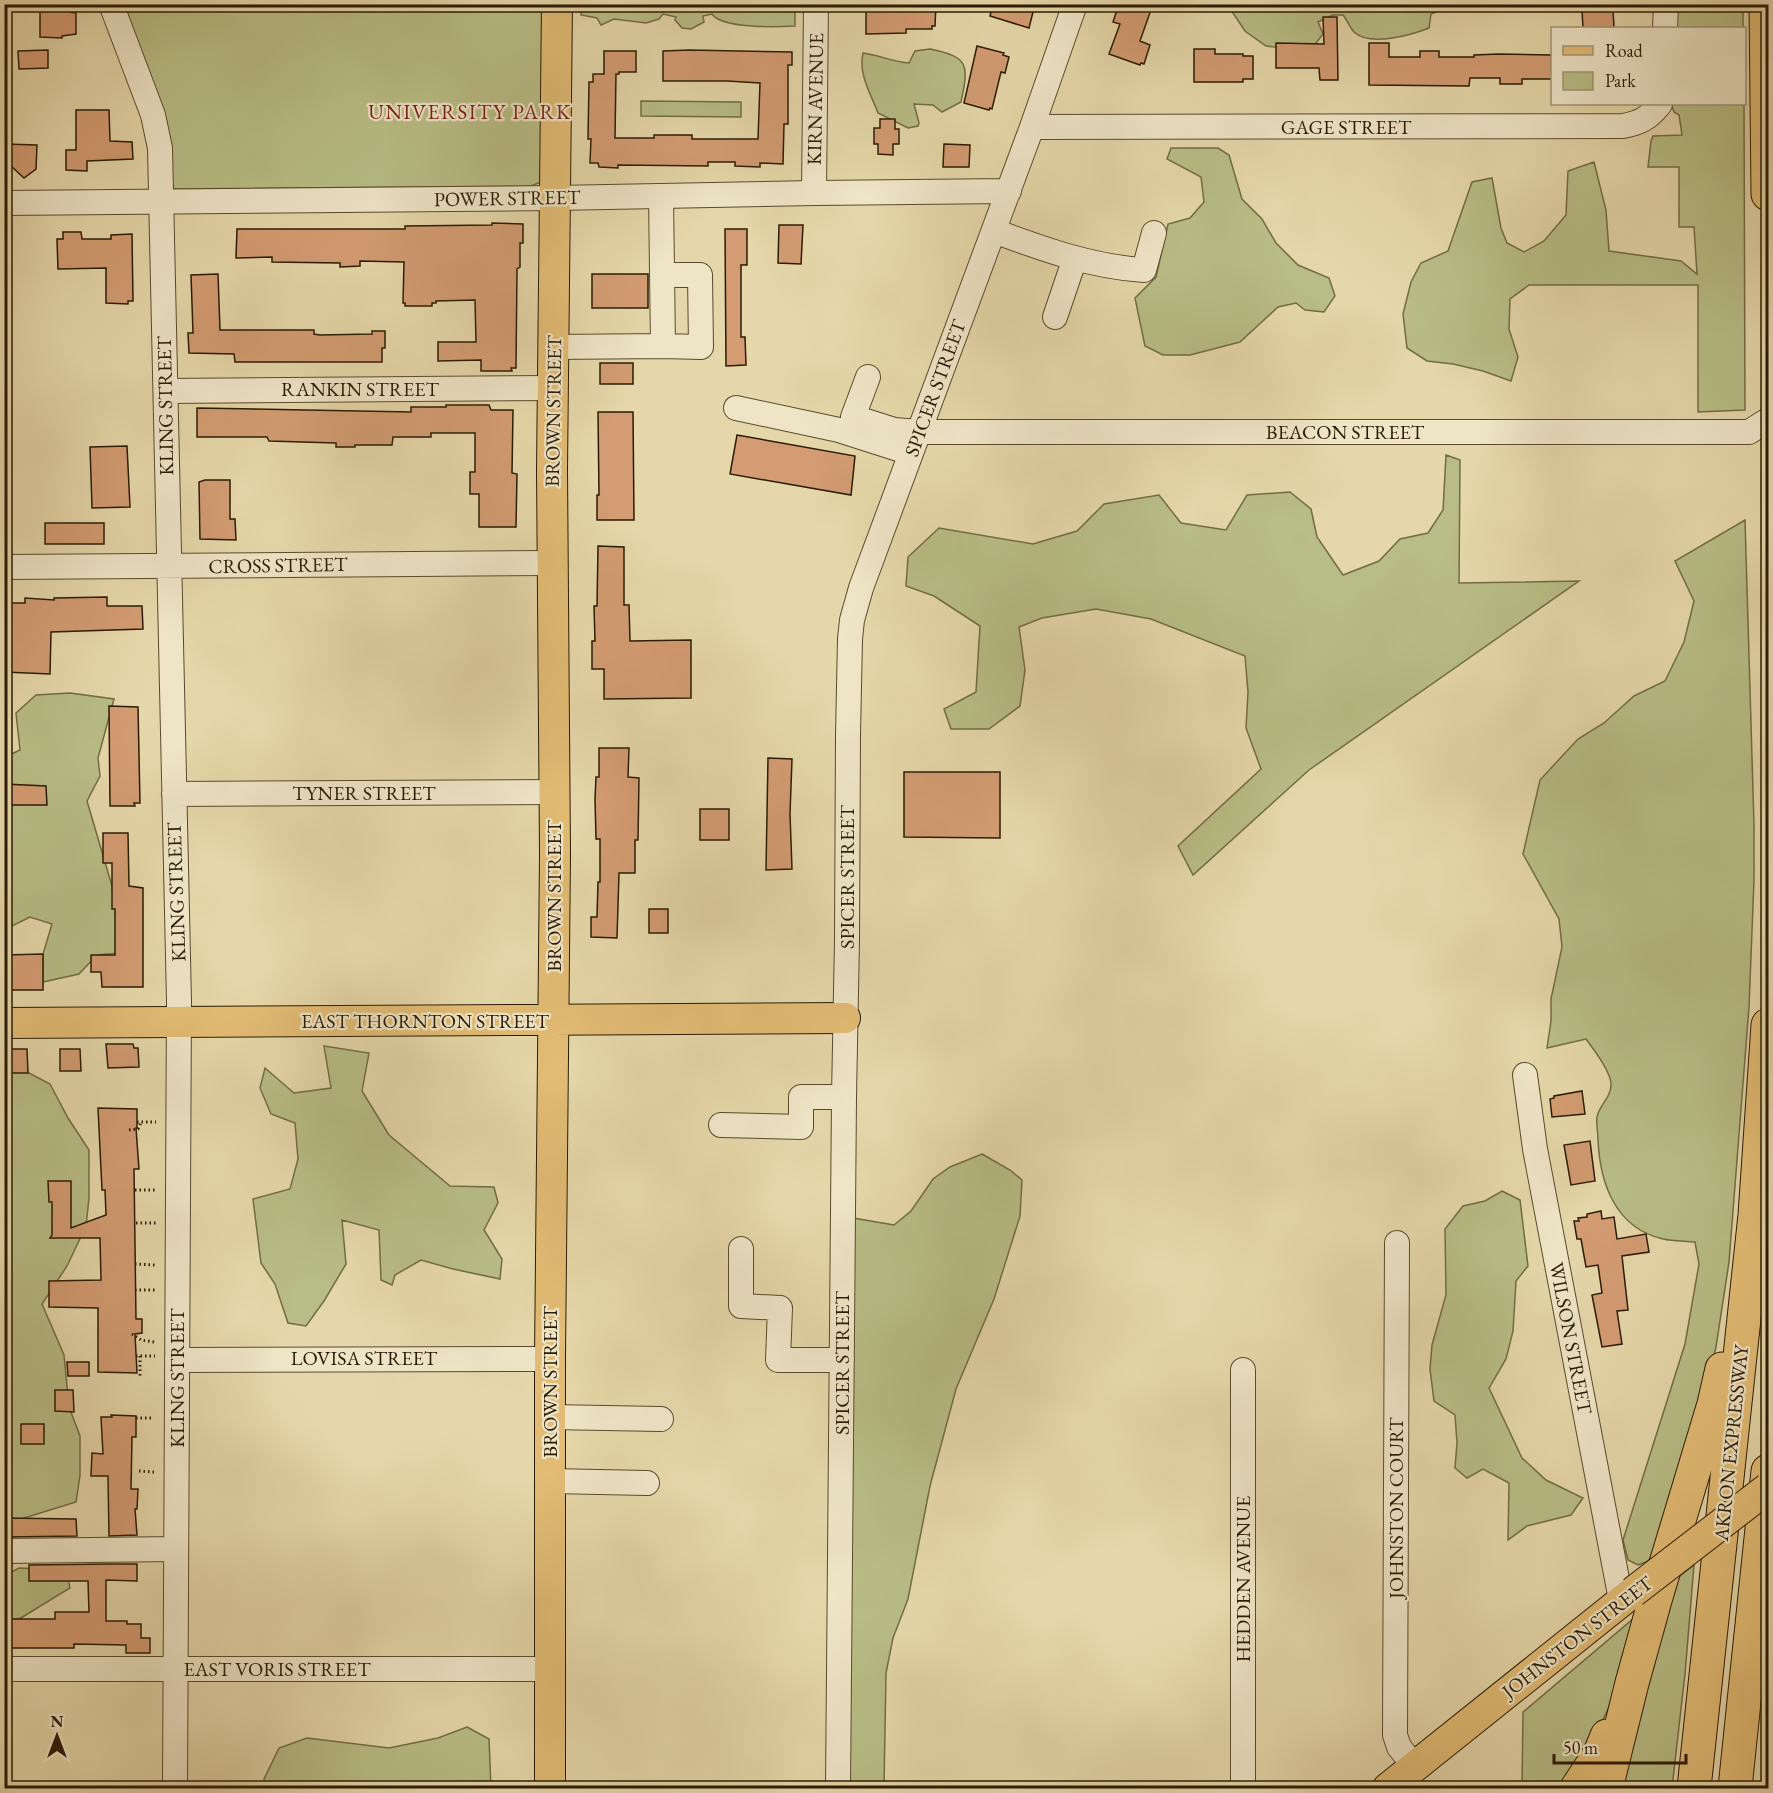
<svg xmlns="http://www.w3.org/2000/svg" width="1773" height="1793" font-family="'EB Garamond',serif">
  <rect width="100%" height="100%" fill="#e5d7a9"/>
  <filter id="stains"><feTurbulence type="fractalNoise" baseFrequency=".00333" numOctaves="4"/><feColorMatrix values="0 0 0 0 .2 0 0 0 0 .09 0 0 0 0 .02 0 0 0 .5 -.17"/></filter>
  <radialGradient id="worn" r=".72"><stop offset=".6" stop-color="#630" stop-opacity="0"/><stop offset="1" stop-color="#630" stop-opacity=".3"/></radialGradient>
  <path fill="#b8bd85" stroke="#726c44" stroke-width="1.5" d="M1231 4 1454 5 1431 14 1429 28C1411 35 1370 47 1354 32 1350 28 1347 20 1343 15H1333L1318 22 1323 34 1310 51 1266 46 1245 31 1229 7Z
    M119 5H544L541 182 531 186 171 189Z
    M652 5H795V26C778 27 722 29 712 14L703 16 704 22 691 29 682 28 675 20 676 17 663 14 659 19 646 23 614 19 601 25 597 18 581 15 582 5 589 10 652 7Z
    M1674 5H1743V28H1674Z
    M930 49C969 57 969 64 961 102L942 112 933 105 914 104 919 123 918 126 908 128 878 113C871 94 858 74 863 53 879 55 893 62 909 63L915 51Z
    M641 101 741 102V117L641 116Z
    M1671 104H1744L1745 410 1698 412V285H1529L1510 299 1509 329 1518 357 1511 381 1483 371 1453 364 1427 361 1407 348 1403 314 1411 282 1421 263 1448 251 1472 182 1492 178 1501 228 1507 243 1524 252 1544 241 1566 215 1568 171 1594 162 1606 210 1609 251 1681 261 1697 274 1694 227H1679V167H1648L1651 141 1653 136 1682 135 1679 115 1674 112Z
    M1171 148H1218L1229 155 1242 199 1262 219 1276 243 1298 265 1329 278 1335 296 1324 312 1305 310 1296 303 1278 307 1240 342 1190 355H1163L1145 346 1135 298 1156 277 1168 224 1190 218 1204 202 1201 177 1167 159Z
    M1446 455 1460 460 1459 583 1579 581 1309 770 1193 875 1178 846 1261 769 1246 728 1248 692 1245 656 1151 619 1096 609 1042 618 1019 627 1025 670 1020 706 989 729H951L944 709 976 692 980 626 934 596 906 586 908 557 939 528 1033 544 1077 531 1104 504 1159 495 1181 523 1226 530 1247 495 1290 492 1311 509 1317 537 1343 575 1379 561 1400 539 1428 533 1443 510Z
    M1745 520 1754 825V880L1749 1007 1729 1262 1716 1347 1700 1416 1661 1550 1646 1562 1638 1565 1628 1560 1623 1540 1685 1344 1699 1264 1695 1242C1685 1241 1673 1241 1663 1239 1615 1228 1600 1183 1598 1140 1598 1132 1596 1124 1597 1117 1599 1105 1612 1097 1611 1083 1609 1069 1594 1050 1586 1039L1547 1048 1551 1021V999L1562 947 1559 919 1523 854 1540 780 1578 739 1604 723 1634 696 1665 681 1684 642 1694 601 1675 561Z
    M70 693 114 699 98 758 100 776 87 801 112 886 120 953 97 955 79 974 43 982V954L52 924 30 917 12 926 5 924V757L20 750 16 713 36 695Z
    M324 1046 369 1053 362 1091 389 1135 450 1186 494 1187 498 1203 484 1230 502 1259 500 1279 453 1269 421 1260 395 1275 392 1285 381 1280 379 1230 342 1220 346 1264 324 1301 306 1326 288 1323 275 1284 261 1263 253 1199 290 1189 298 1159 295 1123 271 1114 260 1088 265 1068 294 1093 331 1088Z
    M5 1063 12 1064 50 1084 68 1118 89 1150V1198L86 1226 67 1266 42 1304 64 1355 69 1407 80 1436V1475L76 1502 5 1524Z
    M982 1154 1010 1170 1022 1180 1020 1216 994 1299 956 1389 930 1486 908 1599 893 1638 886 1673 884 1788H848L853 1218 894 1225 911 1211 933 1179 950 1167Z
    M1502 1191 1520 1200 1528 1266 1516 1281 1513 1331 1506 1359 1489 1388 1522 1458 1546 1480 1583 1498 1571 1515 1527 1526 1508 1540 1509 1483 1483 1469 1467 1478 1455 1468 1457 1443 1455 1415 1434 1401 1430 1369 1432 1345 1446 1295 1445 1229 1463 1206 1485 1201Z
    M1694 1565 1685 1674 1672 1788H1617L1671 1583Z
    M19 1568 66 1570 70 1588 21 1618 5 1621 4 1576Z
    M1640 1613C1630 1646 1621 1679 1607 1711 1595 1738 1580 1763 1564 1788H1522L1523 1712Z
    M467 1727 489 1739 491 1788H263L264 1779 279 1748 307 1738 389 1748 438 1738Z"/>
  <path fill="#d39c72" stroke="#2b1b04" stroke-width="1.5" d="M866 4H936L935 26H932V29H906V33L866 34Z
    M993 4H1035L1029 28 990 16Z
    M1119 4H1153L1140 41 1150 45 1144 64 1141 63 1140 65 1109 54 1120 24 1113 22Z
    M40 10H70V12L76 13V34L62 36V38L40 37Z
    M1582 10H1613L1614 28H1583Z
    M1323 17H1337L1338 80H1320L1319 68H1276V43L1324 44Z
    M1369 43H1389V57H1420V51H1439V57H1474V55L1499 54 1552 55V79H1522V84H1500V78H1470L1469 86 1369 85Z
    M977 46 1004 53 1003 55 1009 57 1005 73 1001 72 992 109 990 108 989 110 964 103Z
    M1194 49H1215V54H1243V56H1253V79H1243V82H1194Z
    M48 50V68L19 69 18 51Z
    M689 50 792 52V65H788V124H784L783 164 760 163V167L735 166V162H708V166L618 165V168L599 167 598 163H590L591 139H588L589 82H593V74H604V51H636V72H619V74H616L615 138H654V135H692V139H758L760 83 727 81H663V51Z
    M76 110H109L110 141 132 142 133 159 87 161V171L66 170V150H76Z
    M880 119H895V129H899V144H893V155L878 154V144H874V128H880Z
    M4 144 37 145 36 169 24 178 11 166H4Z
    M944 144 970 145 969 167H943Z
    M492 223 523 224V243H520V267L517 269 516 368H511L512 371H481V360L438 361V342H476L475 300 436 301V303H432V306H405V303H403L404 262 360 261V266L340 267V263L272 262V257L236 258 237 229H405V226L492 225Z
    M779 225H803L801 264 778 263Z
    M725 229H747V265H741V337H745L746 365 726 366Z
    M63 232H81L82 239H111V235L132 234 133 301H128V304L106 303V268L58 269 57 239H63Z
    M218 274 220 330H314V334L320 335 372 334V331H385V348H382V362H235L234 354 189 353 188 333H193L191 275Z
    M592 274H648V308H592Z
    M600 363H633V384H600Z
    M446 405H489L491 410H513L512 473 517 474 516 527H479V494H470V472H475V433H431V437H393L392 445H355V447H336V443L269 441 267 437H197V408L411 412V407H446Z
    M598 412H633L634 520H597V495H599Z
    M737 435 855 456 851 495 730 474Z
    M127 446 130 507 92 508 90 447Z
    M205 480H230V519H235L236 540 200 539 199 482Z
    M45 523H104V544H45Z
    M598 546 624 547V605H629L630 641 691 640V698L604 699V669H592V641H595L594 606H597Z
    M107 597V606H142L143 629 51 632 50 674 4 672V603H25V598L54 600V598Z
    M109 706 138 707 140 803H134L135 806H110Z
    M599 748H629L628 777 639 778 638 840H635V873H619L617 938 591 937V917H597L598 882H600V839H596L595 799 596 777H599Z
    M768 758 792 759 790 814 792 869 766 870Z
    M904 772H1000V838L904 837Z
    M4 784 46 786 47 805H4Z
    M700 809H729V840H700Z
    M103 833H128L129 886 143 888V987H102L101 972H91V955H115V909H112V863H103Z
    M649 909H668V933H649Z
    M43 954V990H4V955Z
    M106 1044H133L134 1048H138L139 1067 108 1068Z
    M7 1049H27L28 1073H8Z
    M60 1049H80L81 1071H60Z
    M1582 1091 1585 1114 1552 1117 1550 1099 1554 1098V1096Z
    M98 1108 137 1109V1128H136L139 1169H134L136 1319H142V1333L135 1334 137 1373 98 1372V1308L49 1307V1281L101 1280 100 1238H50L52 1235V1202H49L48 1181H71V1228L106 1215 105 1190H102Z
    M1590 1141 1595 1181 1571 1185 1564 1145Z
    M1601 1211 1602 1219 1614 1217 1617 1239 1646 1234 1649 1252 1622 1256 1628 1310 1617 1311 1622 1344 1602 1347 1592 1295 1602 1293 1598 1265 1586 1267 1581 1239H1577L1574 1221H1579L1578 1218 1587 1217V1214Z
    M67 1362H89V1376H68Z
    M55 1390H73L74 1412 55 1411Z
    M111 1415 136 1416V1437H132L131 1489H138L137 1509H135L137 1535 109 1536 108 1476H91L92 1453 103 1454 101 1417H112Z
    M21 1424H44V1444H21Z
    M4 1518 76 1519 77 1536 4 1537Z
    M112 1564H137V1581L106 1580V1621H127V1624H141V1638H150V1653H126V1645L74 1644V1648H4V1619H55V1612H89L88 1581H29V1565Z"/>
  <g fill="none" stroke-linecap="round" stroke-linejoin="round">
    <g stroke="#5a4a2d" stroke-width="26">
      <path id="minor" d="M111 4 153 115 160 148 179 1002 175 1788
        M1665 28 1666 4
        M1032 127 1623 126C1640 123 1649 118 1660 104
        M814 193 816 4
        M4 203 555 198 814 193 1009 191
        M994 231C1043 249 1092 267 1144 270L1154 233
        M662 275H700L701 347 663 346
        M1055 317 1075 258
        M554 347 663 346 661 196
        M868 377 853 417 894 430 919 432H1749L1768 420
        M166 391 554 388
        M736 408 839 430 911 453
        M4 567 552 563
        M174 794 555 792
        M1525 1075 1535 1149 1621 1600
        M721 1125 801 1127V1097H844
        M1397 1243 1395 1735 1399 1747 1415 1767
        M741 1249V1306L780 1308 778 1360H842
        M177 1360 550 1359
        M550 1417 661 1419
        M550 1481 647 1483
        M4 1551 176 1549
        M4 1669H549
        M838 1788 844 1097 847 940 848 735 850 639 852 620 861 588 1032 127 1075 4
        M1243 1788V1370"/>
    </g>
    <g stroke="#2b1b04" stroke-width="32">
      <path id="major" d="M4 1023 845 1018
        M550 1788V1359L555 854 552 470 557 4
        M1388 1788 1633 1592"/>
    </g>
    <g stroke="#2b1b04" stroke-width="35">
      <path id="highway" d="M1766 4 1768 194
        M1577 1788 1600 1753 1607 1736
        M1606 1788 1632 1683 1655 1600 1714 1404 1722 1369
        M1694 1788 1755 1215 1768 1025
        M1735 1788 1768 1471"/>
    </g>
    <path stroke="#2b1b04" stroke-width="3" stroke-dasharray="1.5 3" stroke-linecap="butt" d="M137 1122H156
      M129 1130 138 1129 141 1122
      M135 1190H156
      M136 1223H156
      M135 1264 155 1265
      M135 1290H155
      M132 1334 141 1340 154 1342
      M136 1356H155
      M140 1356V1376
      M136 1418H154
      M139 1471 154 1472"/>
    <use href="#minor" stroke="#eee5c7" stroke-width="24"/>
    <use href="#major" stroke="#e2bc74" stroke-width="30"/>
    <use href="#highway" stroke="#e2bc74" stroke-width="33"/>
    <g stroke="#2b1b04" stroke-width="32" stroke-linecap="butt">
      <path id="major-bridge" d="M1633 1592 1768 1488"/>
    </g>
    <use href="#major-bridge" stroke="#e2bc74" stroke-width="30"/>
  </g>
  <g text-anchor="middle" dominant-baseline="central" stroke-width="4.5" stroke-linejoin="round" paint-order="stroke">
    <g font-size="20" fill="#2b1b04" stroke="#eee5c7">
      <text transform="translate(815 99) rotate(-89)">KIRN AVENUE</text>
      <text x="1346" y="127">GAGE STREET</text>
      <text transform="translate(507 198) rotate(-1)">POWER STREET</text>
      <text transform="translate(935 388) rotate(-70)">SPICER STREET</text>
      <text x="360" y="389">RANKIN STREET</text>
      <text transform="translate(165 406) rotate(-91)">KLING STREET</text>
      <text transform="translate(553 411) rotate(-89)">BROWN STREET</text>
      <text x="1345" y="432">BEACON STREET</text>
      <text transform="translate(278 565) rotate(-1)">CROSS STREET</text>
      <text x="364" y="793">TYNER STREET</text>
      <text transform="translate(847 877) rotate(-90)">SPICER STREET</text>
      <text transform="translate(176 892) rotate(-92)">KLING STREET</text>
      <text transform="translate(554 896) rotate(-90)">BROWN STREET</text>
      <text x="425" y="1021">EAST THORNTON STREET</text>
      <text transform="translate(1571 1338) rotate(79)">WILSON STREET</text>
      <text x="364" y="1358">LOVISA STREET</text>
      <text transform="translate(842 1363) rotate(-90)">SPICER STREET</text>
      <text transform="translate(177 1378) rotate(-90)">KLING STREET</text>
      <text transform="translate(550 1382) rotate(-90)">BROWN STREET</text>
      <text transform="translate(1731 1443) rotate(-84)">AKRON EXPRESSWAY</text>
      <text transform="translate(1396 1508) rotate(-90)">JOHNSTON COURT</text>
      <text transform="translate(1243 1579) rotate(-90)">HEDDEN AVENUE</text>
      <text transform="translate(1577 1637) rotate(-38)">JOHNSTON STREET</text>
      <text x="277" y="1669">EAST VORIS STREET</text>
    </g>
    <g font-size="21" letter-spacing="1.5" fill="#7a1f14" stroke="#eee5c7">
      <text x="470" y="111">UNIVERSITY PARK</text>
    </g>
  </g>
  <rect width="1773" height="1793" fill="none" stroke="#e5d7a9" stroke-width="24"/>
  <rect x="6" y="6" width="1761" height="1781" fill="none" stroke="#2b1b04" stroke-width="3"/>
  <rect x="12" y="12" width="1749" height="1769" fill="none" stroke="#2b1b04" stroke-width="1.5"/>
  <rect x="1551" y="27" width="195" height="78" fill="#eee5c7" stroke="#a09479" stroke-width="1.5"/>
  <rect x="1563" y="46" width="30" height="9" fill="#e2bc74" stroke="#a09479" stroke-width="1.5"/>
  <text x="1605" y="57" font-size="18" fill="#2b1b04">Road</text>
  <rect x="1563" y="72" width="30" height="18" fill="#b8bd85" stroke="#a09479" stroke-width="1.5"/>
  <text x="1605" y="87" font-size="18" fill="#2b1b04">Park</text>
  <g transform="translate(57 1736)" stroke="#eee5c7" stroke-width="4.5" paint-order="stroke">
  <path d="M0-4.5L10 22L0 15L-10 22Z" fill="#2b1b04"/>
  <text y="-9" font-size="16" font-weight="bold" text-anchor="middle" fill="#2b1b04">N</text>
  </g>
  <path d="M1554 1754v9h132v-9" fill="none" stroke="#2b1b04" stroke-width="3"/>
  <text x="1563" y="1754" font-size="18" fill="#2b1b04" stroke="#eee5c7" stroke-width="4.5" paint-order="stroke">50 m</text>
  <rect width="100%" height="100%" filter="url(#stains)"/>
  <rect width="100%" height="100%" fill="url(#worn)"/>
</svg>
